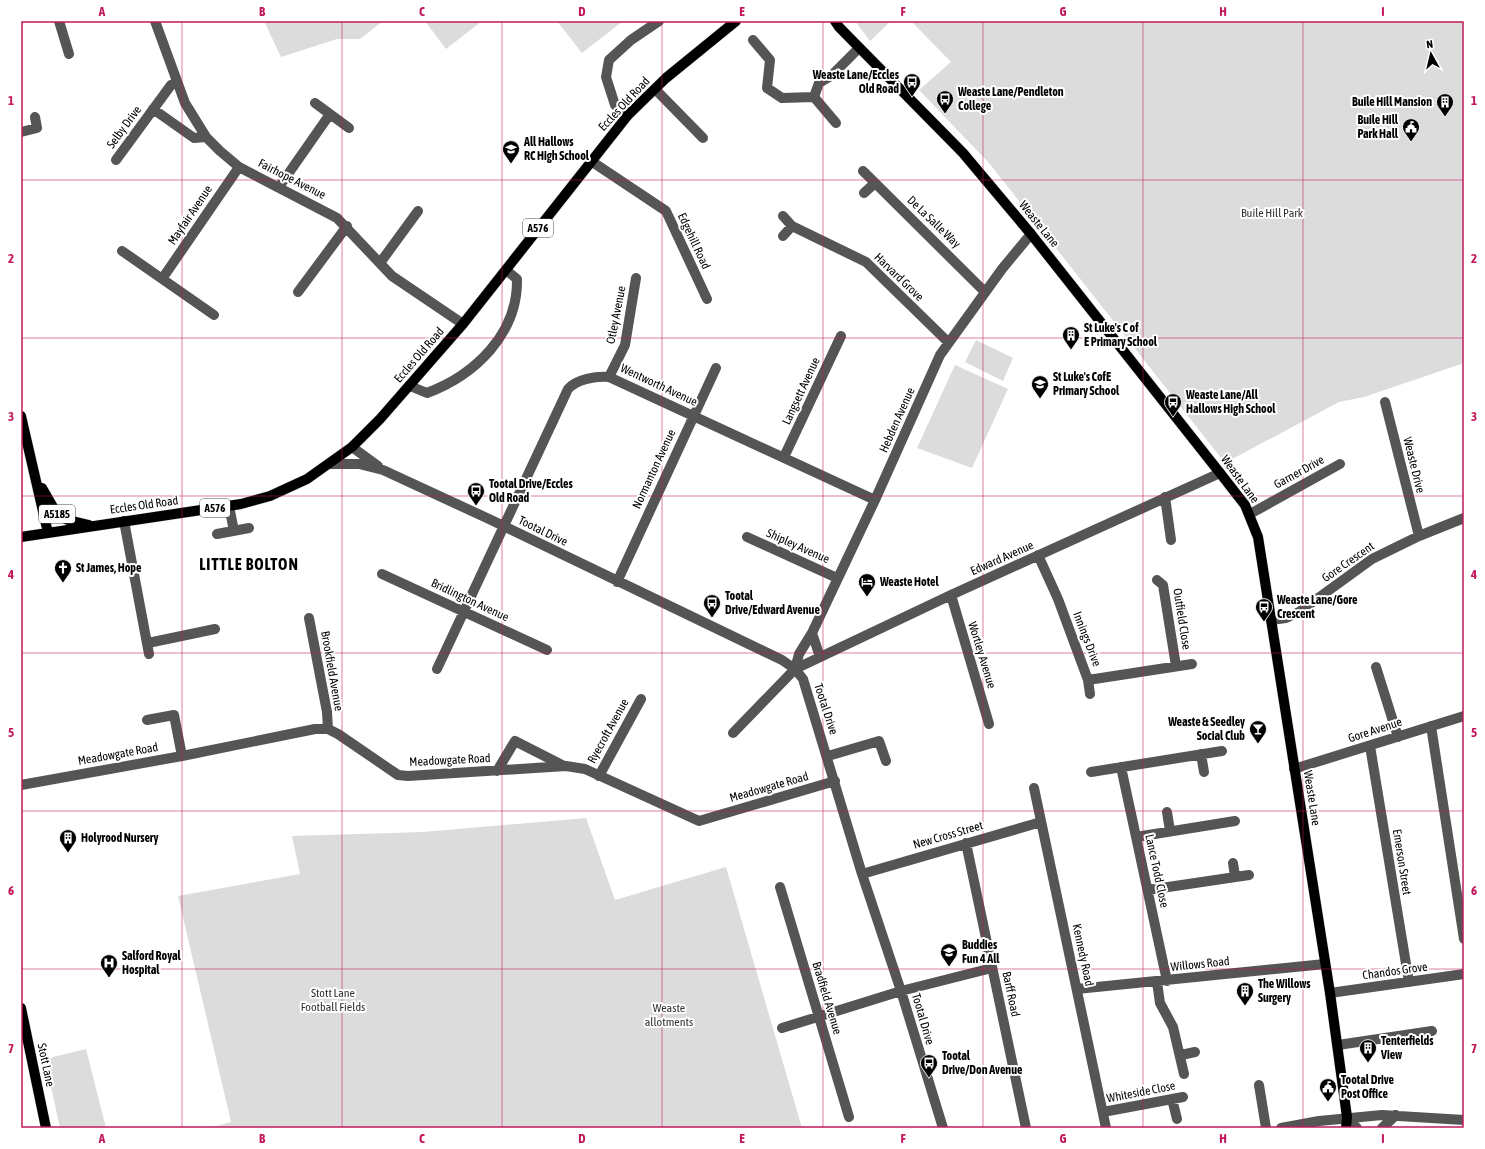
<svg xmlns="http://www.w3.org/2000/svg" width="1485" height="1149" font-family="'Asap Condensed',sans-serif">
  <rect width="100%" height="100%" fill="#fff"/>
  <path fill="#dcdcdc" d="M264 21H383L360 39H337L281 57Z
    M425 21H482L446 49Z
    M557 21H623L582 53Z
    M855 21H891L870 41Z
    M911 21H1464V363L1364 397 1339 402 1225 463 989 163 919 90 951 62Z
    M976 340 1013 358 1003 381 965 362Z
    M955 365 1008 389 972 468 917 448Z
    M586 818 615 900 726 867 802 1128H209L231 1122 178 896 300 874 292 836 423 832Z
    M86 1049 106 1128H60L46 1064 53 1057Z"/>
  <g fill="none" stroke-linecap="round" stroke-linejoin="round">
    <g stroke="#dbdbdb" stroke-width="11">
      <path id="major" d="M835 21 839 27 963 153 1031 234 1220 473 1245 505 1258 537 1330 993 1347 1117 1346 1128
        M21 416 48 533
        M42 488 57 514 68 520 89 525
        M21 537 241 504 270 496 307 479 352 447 380 419 463 324 628 115 666 78 736 21
        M21 1008 46 1128"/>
    </g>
    <path stroke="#555" stroke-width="10" d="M59 21 69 54
      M155 21 185 103 206 137 220 151 239 167 337 218 392 276 463 324
      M753 40 770 60 767 88 782 98 814 97
      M655 89 703 138
      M315 103 349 128
      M153 109 194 138 206 137
      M628 115 615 105 606 77 609 60 631 40 659 21
      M836 123 814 97 819 83 831 76 859 48
      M21 132 37 128 35 117
      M116 160 171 85 177 82
      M591 161 666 211 707 299
      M863 171 985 292
      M279 187 330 114
      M864 193 875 183
      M783 216 792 226 866 262 948 342
      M783 236 792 226
      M122 251 214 315
      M380 263 418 211
      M162 279 239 167
      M298 292 347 226
      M609 377 625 345 636 278
      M410 386 427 393C475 375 518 334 517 279L506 270
      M1385 402 1419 536
      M352 447 378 466
      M784 457 841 336
      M330 464H359L383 470 489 519 782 660 795 669 803 679 862 874 901 991 943 1128
      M1165 497 1171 540
      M229 506 234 531
      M1250 514 1340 464
      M124 521 149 654
      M217 534 249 528
      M747 537 837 578
      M1038 555 1058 599 1088 680 1192 664
      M382 574 547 650
      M1157 580 1163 585 1176 666
      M617 582 716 368
      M951 595 989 724
      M309 618 327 712 328 729
      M1271 620 1286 618 1299 612 1372 559 1419 536 1464 518
      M812 633 820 657
      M148 643 215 629
      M1376 667 1398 737
      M437 669 568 389C577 379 596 376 609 377L875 500
      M795 669 799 654 812 633 875 500 940 355 1002 269 1031 234
      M1088 680 1090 694
      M147 720 174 715 182 756
      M1431 726 1464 939
      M733 733 795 669 951 595 1220 473
      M1370 746 1409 982
      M1201 754 1204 772
      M828 756 879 741 886 761
      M1121 767 1167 981
      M1294 769 1464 716
      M497 771 515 741 564 766
      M1091 772 1222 751
      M599 776 641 699
      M21 785 182 756 315 729H328L338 734 398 775 408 776 566 766 585 769 699 821 835 781
      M1034 788 1106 1128
      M1167 812 1170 831
      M1136 837 1235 821
      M966 843 1026 1128
      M1233 863 1235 876
      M862 874 1041 822
      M780 887 849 1117
      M1148 890 1249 875
      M1157 982 1160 1003 1173 1027 1184 1074
      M1077 989 1325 964
      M1330 993 1464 974
      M782 1028 901 991 992 968
      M1338 1045 1432 1031
      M1181 1055 1195 1052
      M1259 1085 1266 1128
      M1172 1099 1177 1119
      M1103 1112 1183 1097
      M1347 1117 1357 1128
      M1281 1128 1319 1121 1382 1115 1464 1120
      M1382 1128 1396 1115"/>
    <use href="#major" stroke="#000" stroke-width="10"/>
  </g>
  <path fill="none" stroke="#c2185b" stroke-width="1" stroke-opacity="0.55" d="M182 21V1128M342 21V1128M502 21V1128M662 21V1128M823 21V1128M983 21V1128M1143 21V1128M1303 21V1128M21 180H1464M21 338H1464M21 496H1464M21 653H1464M21 811H1464M21 969H1464"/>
  <defs>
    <g id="bus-pin" transform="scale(0.9)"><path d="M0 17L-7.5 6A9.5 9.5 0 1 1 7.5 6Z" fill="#000" stroke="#fff"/><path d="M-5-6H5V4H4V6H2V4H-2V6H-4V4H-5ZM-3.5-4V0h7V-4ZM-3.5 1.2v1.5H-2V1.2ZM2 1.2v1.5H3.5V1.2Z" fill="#fff"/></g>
    <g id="building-pin" transform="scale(0.9)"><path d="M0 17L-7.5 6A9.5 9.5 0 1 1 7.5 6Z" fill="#000" stroke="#fff"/><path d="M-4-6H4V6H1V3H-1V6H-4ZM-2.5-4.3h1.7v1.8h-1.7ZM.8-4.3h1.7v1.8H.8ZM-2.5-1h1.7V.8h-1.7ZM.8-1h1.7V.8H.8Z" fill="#fff"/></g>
    <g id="civic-pin" transform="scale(0.9)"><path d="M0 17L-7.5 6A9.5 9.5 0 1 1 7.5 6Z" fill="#000" stroke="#fff"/><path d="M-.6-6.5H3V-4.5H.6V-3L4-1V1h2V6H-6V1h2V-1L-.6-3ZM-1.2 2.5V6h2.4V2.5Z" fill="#fff"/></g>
    <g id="school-pin" transform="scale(0.9)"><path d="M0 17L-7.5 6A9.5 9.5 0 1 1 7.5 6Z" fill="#000" stroke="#fff"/><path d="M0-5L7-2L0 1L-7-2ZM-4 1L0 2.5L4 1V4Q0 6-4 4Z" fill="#fff"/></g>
    <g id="church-pin" transform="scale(0.9)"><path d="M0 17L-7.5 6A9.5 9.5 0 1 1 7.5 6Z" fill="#000" stroke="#fff"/><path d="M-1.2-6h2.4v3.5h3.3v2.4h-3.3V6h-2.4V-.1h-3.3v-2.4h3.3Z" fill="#fff"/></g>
    <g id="hotel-pin" transform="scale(0.9)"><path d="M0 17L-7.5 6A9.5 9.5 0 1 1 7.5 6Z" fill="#000" stroke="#fff"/><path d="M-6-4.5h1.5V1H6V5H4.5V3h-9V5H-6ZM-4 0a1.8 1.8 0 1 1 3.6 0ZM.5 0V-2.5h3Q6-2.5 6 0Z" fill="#fff"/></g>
    <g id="bar-pin" transform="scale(0.9)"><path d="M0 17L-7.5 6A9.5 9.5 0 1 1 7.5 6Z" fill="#000" stroke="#fff"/><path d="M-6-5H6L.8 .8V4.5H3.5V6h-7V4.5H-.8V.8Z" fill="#fff"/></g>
    <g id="hospital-pin" transform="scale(0.9)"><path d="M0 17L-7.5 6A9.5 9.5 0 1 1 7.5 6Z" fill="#000" stroke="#fff"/><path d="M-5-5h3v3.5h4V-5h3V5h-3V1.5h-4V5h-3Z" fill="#fff"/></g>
  </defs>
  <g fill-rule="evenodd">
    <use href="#bus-pin" x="912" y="82"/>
    <use href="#bus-pin" x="945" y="99"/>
    <use href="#building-pin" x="1445" y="102"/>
    <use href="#civic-pin" x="1411" y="127"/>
    <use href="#school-pin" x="511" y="149"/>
    <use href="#building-pin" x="1071" y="335"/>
    <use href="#school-pin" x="1040" y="384"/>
    <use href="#bus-pin" x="1173" y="402"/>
    <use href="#bus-pin" x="476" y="491"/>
    <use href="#church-pin" x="63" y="568"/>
    <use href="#hotel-pin" x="867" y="582"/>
    <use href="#bus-pin" x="712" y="603"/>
    <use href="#bus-pin" x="1264" y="607"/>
    <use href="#bar-pin" x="1258" y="729"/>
    <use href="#building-pin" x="68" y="838"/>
    <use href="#school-pin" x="949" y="952"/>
    <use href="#hospital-pin" x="109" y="963"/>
    <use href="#building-pin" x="1245" y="991"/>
    <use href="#building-pin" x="1368" y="1048"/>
    <use href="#bus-pin" x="929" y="1063"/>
    <use href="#civic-pin" x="1328" y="1087"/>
  </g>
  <g text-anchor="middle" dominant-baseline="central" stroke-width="4" stroke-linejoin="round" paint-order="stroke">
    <g fill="#fff" stroke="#4c4c4c" stroke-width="1">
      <rect x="523" y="219" width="30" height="18" rx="3"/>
      <rect x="200" y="499" width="30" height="18" rx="3"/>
      <rect x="39" y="505" width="36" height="18" rx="3"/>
    </g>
    <g font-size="11" font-weight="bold" fill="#000">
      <text x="538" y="228">A576</text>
      <text x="215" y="508">A576</text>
      <text x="57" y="514">A5185</text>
    </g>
    <g font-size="12" font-weight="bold" fill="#000" stroke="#fff" text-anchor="start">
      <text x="899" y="75" text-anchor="end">Weaste Lane/Eccles<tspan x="899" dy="14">Old Road</tspan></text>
      <text x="958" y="92">Weaste Lane/Pendleton<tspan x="958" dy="14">College</tspan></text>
      <text x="1432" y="102" text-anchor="end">Buile Hill Mansion</text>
      <text x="1398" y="120" text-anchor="end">Buile Hill<tspan x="1398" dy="14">Park Hall</tspan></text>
      <text x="524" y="142">All Hallows<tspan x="524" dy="14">RC High School</tspan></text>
      <text x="1084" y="328">St Luke's C of<tspan x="1084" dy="14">E Primary School</tspan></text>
      <text x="1053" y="377">St Luke's CofE<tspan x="1053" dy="14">Primary School</tspan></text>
      <text x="1186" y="395">Weaste Lane/All<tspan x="1186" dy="14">Hallows High School</tspan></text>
      <text x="489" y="484">Tootal Drive/Eccles<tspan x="489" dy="14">Old Road</tspan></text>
      <text x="76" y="568">St James, Hope</text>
      <text x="880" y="582">Weaste Hotel</text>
      <text x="725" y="596">Tootal<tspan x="725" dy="14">Drive/Edward Avenue</tspan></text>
      <text x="1277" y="600">Weaste Lane/Gore<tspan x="1277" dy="14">Crescent</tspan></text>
      <text x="1245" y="722" text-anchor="end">Weaste &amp; Seedley<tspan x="1245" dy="14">Social Club</tspan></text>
      <text x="81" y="838">Holyrood Nursery</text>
      <text x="962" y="945">Buddies<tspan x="962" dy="14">Fun 4 All</tspan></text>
      <text x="122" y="956">Salford Royal<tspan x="122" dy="14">Hospital</tspan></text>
      <text x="1258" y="984">The Willows<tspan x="1258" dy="14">Surgery</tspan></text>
      <text x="1381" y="1041">Tenterfields<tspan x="1381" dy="14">View</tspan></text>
      <text x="942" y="1056">Tootal<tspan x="942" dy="14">Drive/Don Avenue</tspan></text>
      <text x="1341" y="1080">Tootal Drive<tspan x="1341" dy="14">Post Office</tspan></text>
    </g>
    <g font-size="12" fill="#000" stroke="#fff">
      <text transform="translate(624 104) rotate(-47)">Eccles Old Road</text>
      <text transform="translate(124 127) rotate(-54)">Selby Drive</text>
      <text transform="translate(292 179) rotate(27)">Fairhope Avenue</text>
      <text transform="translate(190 215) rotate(-56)">Mayfair Avenue</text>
      <text transform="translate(934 222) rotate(44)">De La Salle Way</text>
      <text transform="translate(1039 224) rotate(51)">Weaste Lane</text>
      <text transform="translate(694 241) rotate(65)">Edgehill Road</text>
      <text transform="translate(899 277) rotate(44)">Harvard Grove</text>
      <text transform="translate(616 315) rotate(-79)">Otley Avenue</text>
      <text transform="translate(419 355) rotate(-49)">Eccles Old Road</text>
      <text transform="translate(659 385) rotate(25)">Wentworth Avenue</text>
      <text transform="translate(801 391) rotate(-65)">Langsett Avenue</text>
      <text transform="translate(897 420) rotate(-66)">Hebden Avenue</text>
      <text transform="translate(1414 465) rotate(76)">Weaste Drive</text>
      <text transform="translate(654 469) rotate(-65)">Normanton Avenue</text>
      <text transform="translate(1299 472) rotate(-29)">Garner Drive</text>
      <text transform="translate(1240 479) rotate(54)">Weaste Lane</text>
      <text transform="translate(144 505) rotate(-8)">Eccles Old Road</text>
      <text transform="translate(543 531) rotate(26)">Tootal Drive</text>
      <text transform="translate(798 546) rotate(24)">Shipley Avenue</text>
      <text transform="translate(1002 558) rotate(-24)">Edward Avenue</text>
      <text transform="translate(1348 562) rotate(-35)">Gore Crescent</text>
      <text transform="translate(470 600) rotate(25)">Bridlington Avenue</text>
      <text transform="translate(1182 619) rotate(81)">Outfield Close</text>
      <text transform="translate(1087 639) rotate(69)">Innings Drive</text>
      <text transform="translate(982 655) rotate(73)">Wortley Avenue</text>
      <text transform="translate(332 671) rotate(80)">Brookfield Avenue</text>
      <text transform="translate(826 709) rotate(72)">Tootal Drive</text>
      <text transform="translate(1375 730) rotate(-18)">Gore Avenue</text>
      <text transform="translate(608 731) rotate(-61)">Ryecroft Avenue</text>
      <text transform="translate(118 754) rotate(-10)">Meadowgate Road</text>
      <text transform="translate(450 760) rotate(-3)">Meadowgate Road</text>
      <text transform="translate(769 787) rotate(-16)">Meadowgate Road</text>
      <text transform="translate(1312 798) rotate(81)">Weaste Lane</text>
      <text transform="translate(948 835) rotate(-16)">New Cross Street</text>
      <text transform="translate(1402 862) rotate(81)">Emerson Street</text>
      <text transform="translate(1157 871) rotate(78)">Lance Todd Close</text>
      <text transform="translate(1083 955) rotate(78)">Kennedy Road</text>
      <text transform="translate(1200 964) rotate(-6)">Willows Road</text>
      <text transform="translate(1395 971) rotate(-8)">Chandos Grove</text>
      <text transform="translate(1011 994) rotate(78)">Barff Road</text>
      <text transform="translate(827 998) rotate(73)">Bradfield Avenue</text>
      <text transform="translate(923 1019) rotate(74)">Tootal Drive</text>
      <text transform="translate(46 1065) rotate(78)">Stott Lane</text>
      <text transform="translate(1141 1092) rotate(-11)">Whiteside Close</text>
    </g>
    <g font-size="12" fill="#333" stroke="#fff">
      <text x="1272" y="213">Buile Hill Park</text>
      <text x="333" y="993">Stott Lane<tspan x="333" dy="14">Football Fields</tspan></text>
      <text x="669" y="1008">Weaste<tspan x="669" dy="14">allotments</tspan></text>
    </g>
    <g font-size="16" font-weight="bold" letter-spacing="1" fill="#000" stroke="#fff">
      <text x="249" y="564">LITTLE BOLTON</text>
    </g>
  </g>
  <rect width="1485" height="1149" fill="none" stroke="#ffffff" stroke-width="44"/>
  <g transform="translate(1431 54) rotate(352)" stroke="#ffffff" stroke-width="3" paint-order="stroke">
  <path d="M0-3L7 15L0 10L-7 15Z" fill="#000000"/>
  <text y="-6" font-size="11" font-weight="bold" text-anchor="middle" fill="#000000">N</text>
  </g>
  <rect x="22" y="22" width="1441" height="1105" fill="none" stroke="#c2185b" stroke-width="1.5"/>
  <g font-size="13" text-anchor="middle" font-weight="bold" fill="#c2185b">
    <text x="102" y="16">A</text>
    <text x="262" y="16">B</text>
    <text x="422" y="16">C</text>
    <text x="582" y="16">D</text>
    <text x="742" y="16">E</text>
    <text x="903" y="16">F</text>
    <text x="1063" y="16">G</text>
    <text x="1223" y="16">H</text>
    <text x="1383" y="16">I</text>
    <text x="11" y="105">1</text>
    <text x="1474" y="105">1</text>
    <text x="11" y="263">2</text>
    <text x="1474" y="263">2</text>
    <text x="11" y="421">3</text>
    <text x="1474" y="421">3</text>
    <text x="11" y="579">4</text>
    <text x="1474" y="579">4</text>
    <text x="11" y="737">5</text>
    <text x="1474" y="737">5</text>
    <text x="11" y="895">6</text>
    <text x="1474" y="895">6</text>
    <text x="11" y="1053">7</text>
    <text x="1474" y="1053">7</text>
    <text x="102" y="1143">A</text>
    <text x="262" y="1143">B</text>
    <text x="422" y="1143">C</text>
    <text x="582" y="1143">D</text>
    <text x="742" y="1143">E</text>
    <text x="903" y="1143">F</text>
    <text x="1063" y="1143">G</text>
    <text x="1223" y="1143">H</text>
    <text x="1383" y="1143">I</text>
  </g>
</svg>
